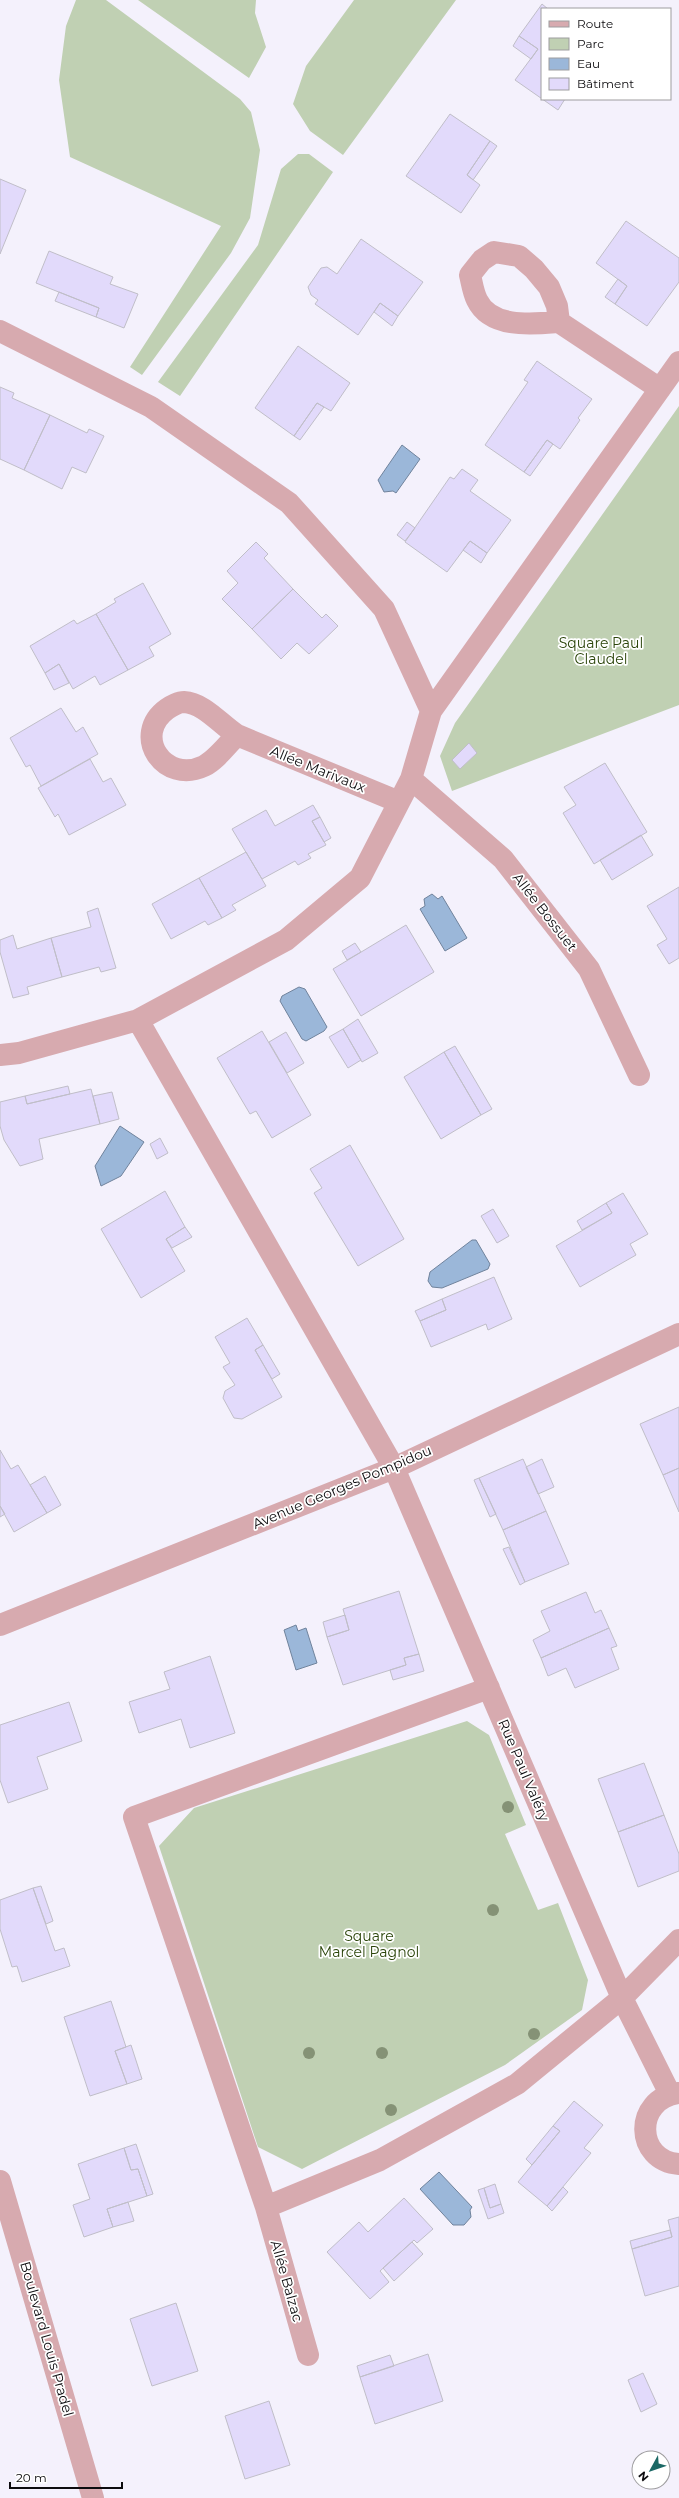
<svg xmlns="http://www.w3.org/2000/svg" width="679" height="2498" font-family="Montserrat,sans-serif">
  <rect width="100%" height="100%" fill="#f4f1fc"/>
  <path fill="#c0d0b3" d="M76 0H106L240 99 251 112 260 150 250 218 231 253 142 375 130 367 221 226 70 157 59 80 66 26Z
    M138 0H256L255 13 266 47 249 78Z
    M354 0H456L343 155 310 131 293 104 306 66Z
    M298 154H309L333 172 180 396 158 382 258 245 281 169Z
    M679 406V705L452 791 440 756 455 723Z
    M467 1721 489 1735 526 1825 505 1834 538 1910 558 1903 588 1980 582 2010 505 2065 302 2169 258 2147 159 1846 194 1808Z"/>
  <path fill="#9bb7d9" stroke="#70839c" d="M402 445 420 459 396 493 393 491 384 492 378 480Z
    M432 894 438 899 442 896 467 938 445 951 420 909 425 906 424 899Z
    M299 987 305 989 327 1027 324 1031 306 1041 302 1039 280 1001 282 996Z
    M120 1126 144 1142 121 1176 101 1186 95 1166Z
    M472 1240H476L490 1264 488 1269 442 1288 432 1287 428 1281 430 1272Z
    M296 1625 298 1631 306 1628 317 1663 296 1670 284 1630Z
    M439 2172 472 2207 470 2210 471 2217 464 2225H453L420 2189Z"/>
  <path fill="#e2dafb" stroke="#c0bec8" d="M542 4 548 9H542V99H565L558 110 515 80 538 49 519 36Z
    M519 36 538 49 531 59 513 46Z
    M450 114 490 141 467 175 480 185 461 213 406 176Z
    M490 141 497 146 473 180 467 175Z
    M0 179 26 190 0 254Z
    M626 221 679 258V282L647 326 615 304 627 286 596 263Z
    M361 239 423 282 398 316 380 303 358 335 315 304 318 300 311 295 308 287 321 268 327 267 337 274Z
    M49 251 113 277 110 284 138 294 124 328 96 317 99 308 36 283Z
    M618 279 627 286 615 304 605 297Z
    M59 292 99 308 96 317 55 301Z
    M380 303 398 316 392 326 374 312Z
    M298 346 350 383 331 411 317 403 294 436 255 408Z
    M537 361 592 399 578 418 580 420 560 449 547 440 524 472 485 445 528 382 524 380Z
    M0 387 14 393 12 398 50 415 24 470 0 459Z
    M317 403 324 407 300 440 294 436Z
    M50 415 87 433 89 429 104 436 86 473 72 467 62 489 24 470Z
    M547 440 553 444 530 476 524 472Z
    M462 469 478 480 470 491 511 520 487 553 470 541 447 572 405 542 450 477 454 479Z
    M407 522 415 528 405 541 397 535Z
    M470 541 487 553 481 563 463 550Z
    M256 542 268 554 264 558 293 589 252 629 222 599 238 583 227 571Z
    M143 583 171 634 149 647 154 656 128 670 96 614 116 602 114 599Z
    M293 589 322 618 326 614 338 626 309 654 297 643 281 659 252 629Z
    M96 614 128 670 100 685 95 676 73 689 59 664 45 673 30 646 74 620 77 624Z
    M59 664 69 683 54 690 45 673Z
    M61 708 76 732 83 727 98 754 41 786 30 765 26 767 10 738Z
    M469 743 477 753 460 769 452 760Z
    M90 759 103 782 111 778 126 805 69 835 58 814 55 817 38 788Z
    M605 763 647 832 594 864 563 813 576 805 564 787Z
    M313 805 320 817 312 821 326 845 308 854 311 858 298 865 295 861 262 879 232 829 266 810 275 826Z
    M320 817 331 838 324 842 312 821Z
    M641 835 653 855 612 880 600 860Z
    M246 852 266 886 232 905 236 910 222 918 199 878Z
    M199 878 222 918 208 925 205 921 171 939 152 904Z
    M679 887V958L669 964 657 945 667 939 647 906Z
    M98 908 116 968 101 972 99 967 62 977 51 938 91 927 87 912Z
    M406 925 434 972 361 1016 333 969Z
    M13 935 17 949 51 938 62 977 27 987 29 994 13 998 0 952V940Z
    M355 943 361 952 347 960 342 951Z
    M358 1019 378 1053 362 1062 343 1029Z
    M343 1029 361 1060 348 1068 329 1037Z
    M262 1031 311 1115 272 1138 256 1111 250 1114 217 1058Z
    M286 1032 304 1063 287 1073 269 1042Z
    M455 1046 492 1109 481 1115 444 1052Z
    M444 1052 481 1115 441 1139 404 1077Z
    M68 1086 70 1094 27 1104 25 1096Z
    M91 1089 100 1124 39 1139 43 1159 20 1166 4 1140 0 1126V1102L25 1096 27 1104Z
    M112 1092 119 1119 100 1124 93 1096Z
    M160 1138 168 1153 157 1159 150 1144Z
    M350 1145 404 1239 358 1266 314 1193 322 1188 310 1169Z
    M165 1191 185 1227 166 1239 185 1271 141 1298 101 1229Z
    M623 1193 648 1234 630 1244 636 1255 580 1287 556 1246 612 1213 606 1203Z
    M606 1203 612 1213 582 1230 577 1221Z
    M493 1209 509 1236 497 1243 481 1216Z
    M185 1227 192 1237 172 1248 166 1239Z
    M494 1277 512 1319 488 1330 486 1324 431 1347 420 1321 446 1310 442 1299Z
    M442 1299 446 1310 420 1321 415 1311Z
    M247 1318 263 1345 255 1350 282 1397 242 1419 234 1418 223 1398 225 1391 235 1385 223 1367 230 1363 215 1337Z
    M263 1345 280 1374 272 1379 255 1350Z
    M679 1407V1468L663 1475 640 1424Z
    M0 1450 11 1469 18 1465 47 1513 14 1532 0 1506Z
    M523 1459 546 1511 503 1530 479 1478Z
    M542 1459 554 1487 538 1494 526 1467Z
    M679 1468V1512L663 1475Z
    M45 1476 61 1505 47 1513 30 1485Z
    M479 1478 496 1514 490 1517 474 1480Z
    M0 1506 5 1514 0 1517Z
    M546 1511 569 1564 525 1582 503 1530Z
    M509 1547 525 1582 520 1585 503 1549Z
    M399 1591 419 1654 404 1658 406 1665 343 1685 327 1637 349 1630 343 1609Z
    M586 1592 595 1613 601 1610 609 1628 541 1658 533 1640 550 1631 541 1611Z
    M345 1615 349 1630 327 1637 323 1622Z
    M609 1628 617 1646 611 1648 619 1669 575 1688 566 1668 548 1676 541 1658Z
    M419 1654 424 1671 393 1680 390 1670 406 1665 404 1658Z
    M210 1656 235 1733 190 1748 181 1719 139 1733 129 1702 170 1689 164 1672Z
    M69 1702 82 1741 37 1757 48 1789 8 1803 0 1780V1725Z
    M644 1763 664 1815 618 1832 598 1779Z
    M664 1815 679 1854V1871L638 1887 618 1832Z
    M41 1886 53 1921 46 1924 33 1888Z
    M33 1888 55 1951 64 1948 70 1966 22 1982 17 1966 12 1967 0 1929V1900Z
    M111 2001 126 2047 115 2051 127 2084 90 2096 64 2017Z
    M131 2045 142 2079 127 2084 115 2051Z
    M574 2101 603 2125 584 2148 591 2153 547 2206 518 2182 560 2131 553 2126Z
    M553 2126 560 2131 532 2165 526 2159Z
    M136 2144 153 2194 147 2196 138 2169 131 2170 124 2148Z
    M124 2148 131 2170 138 2169 147 2196 107 2209 113 2227 84 2237 73 2205 90 2199 78 2164Z
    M495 2184 501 2204 490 2208 484 2188Z
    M563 2187 568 2192 552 2211 547 2206Z
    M484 2188 490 2208 501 2204 504 2213 488 2219 478 2190Z
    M404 2198 433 2229 417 2243 414 2240 380 2271 389 2282 370 2299 327 2252 359 2222 368 2232Z
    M128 2202 134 2221 113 2227 107 2209Z
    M679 2217V2286L645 2296 632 2249 672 2237 668 2220Z
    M670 2230 672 2237 632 2249 630 2241Z
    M412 2242 423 2254 394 2281 383 2268Z
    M176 2303 198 2371 152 2386 130 2319Z
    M428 2354 443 2401 375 2424 360 2377Z
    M390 2355 394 2366 360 2377 357 2366Z
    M643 2373 657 2404 641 2412 628 2380Z
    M269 2401 290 2465 245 2479 225 2416Z"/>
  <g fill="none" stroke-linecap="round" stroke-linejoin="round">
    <path stroke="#d7aaaf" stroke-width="22" d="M559 322C533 324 491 329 477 300 473 292 472 283 470 275L482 260 494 252 519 256 534 269 549 287 557 306 559 322 660 389
      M0 331 151 407 289 503 384 609 431 711 411 779 360 878 286 940 138 1020 19 1053 0 1055
      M431 711 679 362
      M237 735C227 745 216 760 204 766 164 785 131 735 167 709 171 706 179 702 184 702 204 703 221 725 237 735L399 802
      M411 779 503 859 589 969 639 1075
      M138 1020 394 1468 622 1998 679 1940
      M0 1625 394 1468 679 1334
      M489 1688 134 1817 266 2207 380 2160 517 2084 622 1998 670 2094
      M679 2093C633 2099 635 2161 679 2164
      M0 2181 93 2498
      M266 2207 308 2355"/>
  </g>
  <g fill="#859276">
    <circle cx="508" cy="1807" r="6"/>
    <circle cx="493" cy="1910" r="6"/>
    <circle cx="534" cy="2034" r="6"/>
    <circle cx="309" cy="2053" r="6"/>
    <circle cx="382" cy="2053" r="6"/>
    <circle cx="391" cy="2110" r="6"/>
  </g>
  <g text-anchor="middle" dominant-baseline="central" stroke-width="3.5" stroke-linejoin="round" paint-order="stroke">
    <g font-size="14" fill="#2a4409" stroke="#fff">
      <text x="601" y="643">Square Paul<tspan x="601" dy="16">Claudel</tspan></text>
      <text x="369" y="1936">Square<tspan x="369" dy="16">Marcel Pagnol</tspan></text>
    </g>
    <g font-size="14" fill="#0c0b0e" stroke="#fff">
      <text transform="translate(318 769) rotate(22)">Allée Marivaux</text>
      <text transform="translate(545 912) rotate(52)">Allée Bossuet</text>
      <text transform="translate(342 1487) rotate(-23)">Avenue Georges Pompidou</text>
      <text transform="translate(524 1770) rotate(67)">Rue Paul Valéry</text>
      <text transform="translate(287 2281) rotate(74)">Allée Balzac</text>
      <text transform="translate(47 2339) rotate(74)">Boulevard Louis Pradel</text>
    </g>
  </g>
  <rect x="541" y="8" width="130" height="92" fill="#ffffff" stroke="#9e9d9f"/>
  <rect x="549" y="21" width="20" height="6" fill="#d7aaaf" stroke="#9e9d9f"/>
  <text x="577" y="28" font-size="12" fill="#0c0b0e">Route</text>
  <rect x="549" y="38" width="20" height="12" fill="#c0d0b3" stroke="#9e9d9f"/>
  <text x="577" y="48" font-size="12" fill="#0c0b0e">Parc</text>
  <rect x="549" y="58" width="20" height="12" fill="#9bb7d9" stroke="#9e9d9f"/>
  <text x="577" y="68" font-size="12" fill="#0c0b0e">Eau</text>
  <rect x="549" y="78" width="20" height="12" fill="#e2dafb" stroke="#9e9d9f"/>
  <text x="577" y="88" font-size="12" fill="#0c0b0e">Bâtiment</text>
  <g transform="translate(651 2470) rotate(230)"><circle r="19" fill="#ffffff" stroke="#9e9d9f"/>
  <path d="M0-3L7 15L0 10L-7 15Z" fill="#1b6865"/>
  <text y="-6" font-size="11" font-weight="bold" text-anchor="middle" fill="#0c0b0e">N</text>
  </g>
  <path d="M10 2482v6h112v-6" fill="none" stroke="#0c0b0e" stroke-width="2"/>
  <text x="16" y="2482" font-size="12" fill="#0c0b0e" stroke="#ffffff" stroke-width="3" paint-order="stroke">20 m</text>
</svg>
